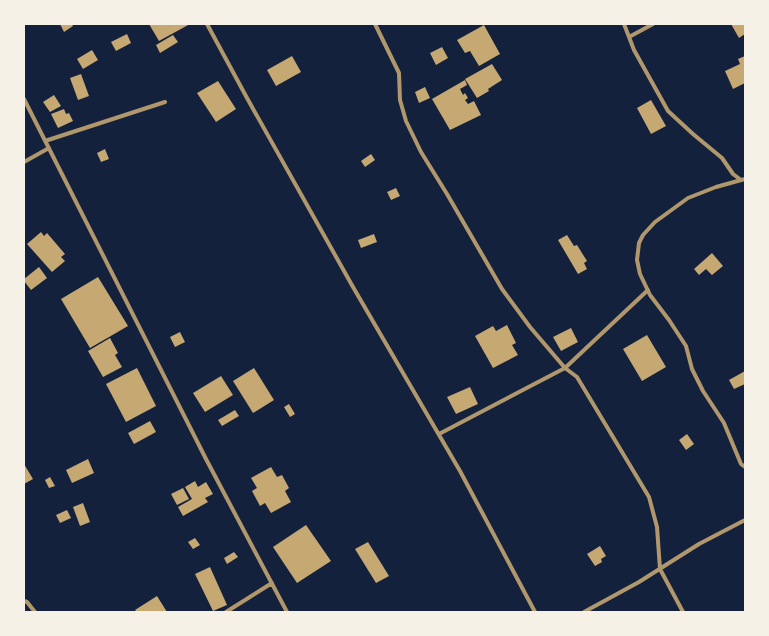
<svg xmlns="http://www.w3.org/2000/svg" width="769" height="636" font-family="'Roboto Serif',serif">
  <rect width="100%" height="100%" fill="#14213d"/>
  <path fill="#c6a872" d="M60 24H72L73 26 64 32Z
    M149 24H190L159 41Z
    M731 24H745V34L739 38Z
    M484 25 500 54 479 66 470 51 465 53 457 40Z
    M127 34 131 43 116 51 111 42Z
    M173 35 178 42 160 53 156 45Z
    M442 47 448 58 436 65 430 53Z
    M92 50 98 60 83 69 77 59Z
    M292 56 301 72 276 86 267 70Z
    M745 56V83L733 89 725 71 740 64 738 59Z
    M492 64 502 80 488 89 489 91 477 98 465 79Z
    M81 74 89 96 78 100 70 78Z
    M465 80 467 85 460 89 463 95 465 93 468 98 465 100 468 104 474 101 481 115 450 130 432 99Z
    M218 81 236 109 216 122 197 93Z
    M425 87 430 98 419 103 415 92Z
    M54 95 61 106 50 112 43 102Z
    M651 100 666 126 651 134 637 108Z
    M64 109 66 114 69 113 73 121 58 128 51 114Z
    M105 149 109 159 101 162 97 153Z
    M371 154 375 160 365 167 361 161Z
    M396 188 400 196 391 200 387 192Z
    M41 232 44 236 47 233 65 254 61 257 65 261 52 272 27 244Z
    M374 234 377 242 361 248 358 240Z
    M567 235 574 246 577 245 587 261 584 263 587 269 578 274 558 240Z
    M712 253 723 266 712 275 706 269 699 275 694 269Z
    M39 267 47 278 31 290 24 281V279Z
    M98 277 128 326 90 348 61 299Z
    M507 325 516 343 512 345 518 355 493 368 475 336 493 326 496 331Z
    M571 328 578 342 561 351 553 337Z
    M180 332 185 342 175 347 170 337Z
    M647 335 666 367 642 381 623 349Z
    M110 338 118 353 115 355 122 367 103 377 88 351Z
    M137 368 156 406 126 422 106 384Z
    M254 368 274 400 253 413 233 381Z
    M745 371V384L734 389 729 380Z
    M221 376 233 395 205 412 193 393Z
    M470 387 478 404 456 414 447 397Z
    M289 404 295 414 290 417 284 407Z
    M235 410 239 416 222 426 218 420Z
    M150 421 156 432 134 444 128 433Z
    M687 434 694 444 686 450 679 440Z
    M88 459 94 473 72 483 66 470Z
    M24 464 33 479 24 484Z
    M271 467 277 477 282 475 289 488 285 491 291 502 271 513 265 503 260 506 252 491 257 488 251 478Z
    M50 477 55 486 49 488 45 480Z
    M195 481 198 487 206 482 213 494 205 498 208 502 183 516 178 507 192 499 185 487Z
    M183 488 189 499 177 505 171 494Z
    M83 503 90 522 80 526 73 507Z
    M67 510 71 518 60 523 56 515Z
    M306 525 331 561 297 583 273 547Z
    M195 538 200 545 193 549 188 542Z
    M368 542 389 576 376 583 355 549Z
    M600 546 606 556 601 559 602 562 595 566 587 554Z
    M234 552 238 557 227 564 224 558Z
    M210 567 227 605 213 611 195 574Z
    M157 596 167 612H137L135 610Z"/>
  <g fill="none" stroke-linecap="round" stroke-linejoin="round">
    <path stroke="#b1986c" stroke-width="4" d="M207 24 247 98 353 287 460 471 535 612
      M375 24 399 73 400 100 406 121 421 152 447 194 502 289 530 327 565 368 577 377 649 497 657 527 660 569 683 612
      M624 24 634 50 668 111 693 134 722 158 733 174 741 180
      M629 37 653 24
      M24 99 206 459 287 612
      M45 141 165 102
      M24 162 49 148
      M745 179 716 187 688 198 655 222 643 235 639 243 637 260 640 274 650 295 669 320 686 346 692 369 703 391 724 423 741 464 745 467
      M439 434 565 368 648 290
      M24 601 27 602 35 612
      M226 612 272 583
      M584 612 639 582 699 544 745 520"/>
  </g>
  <rect width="769" height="636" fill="none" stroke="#f6f1e7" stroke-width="50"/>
</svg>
